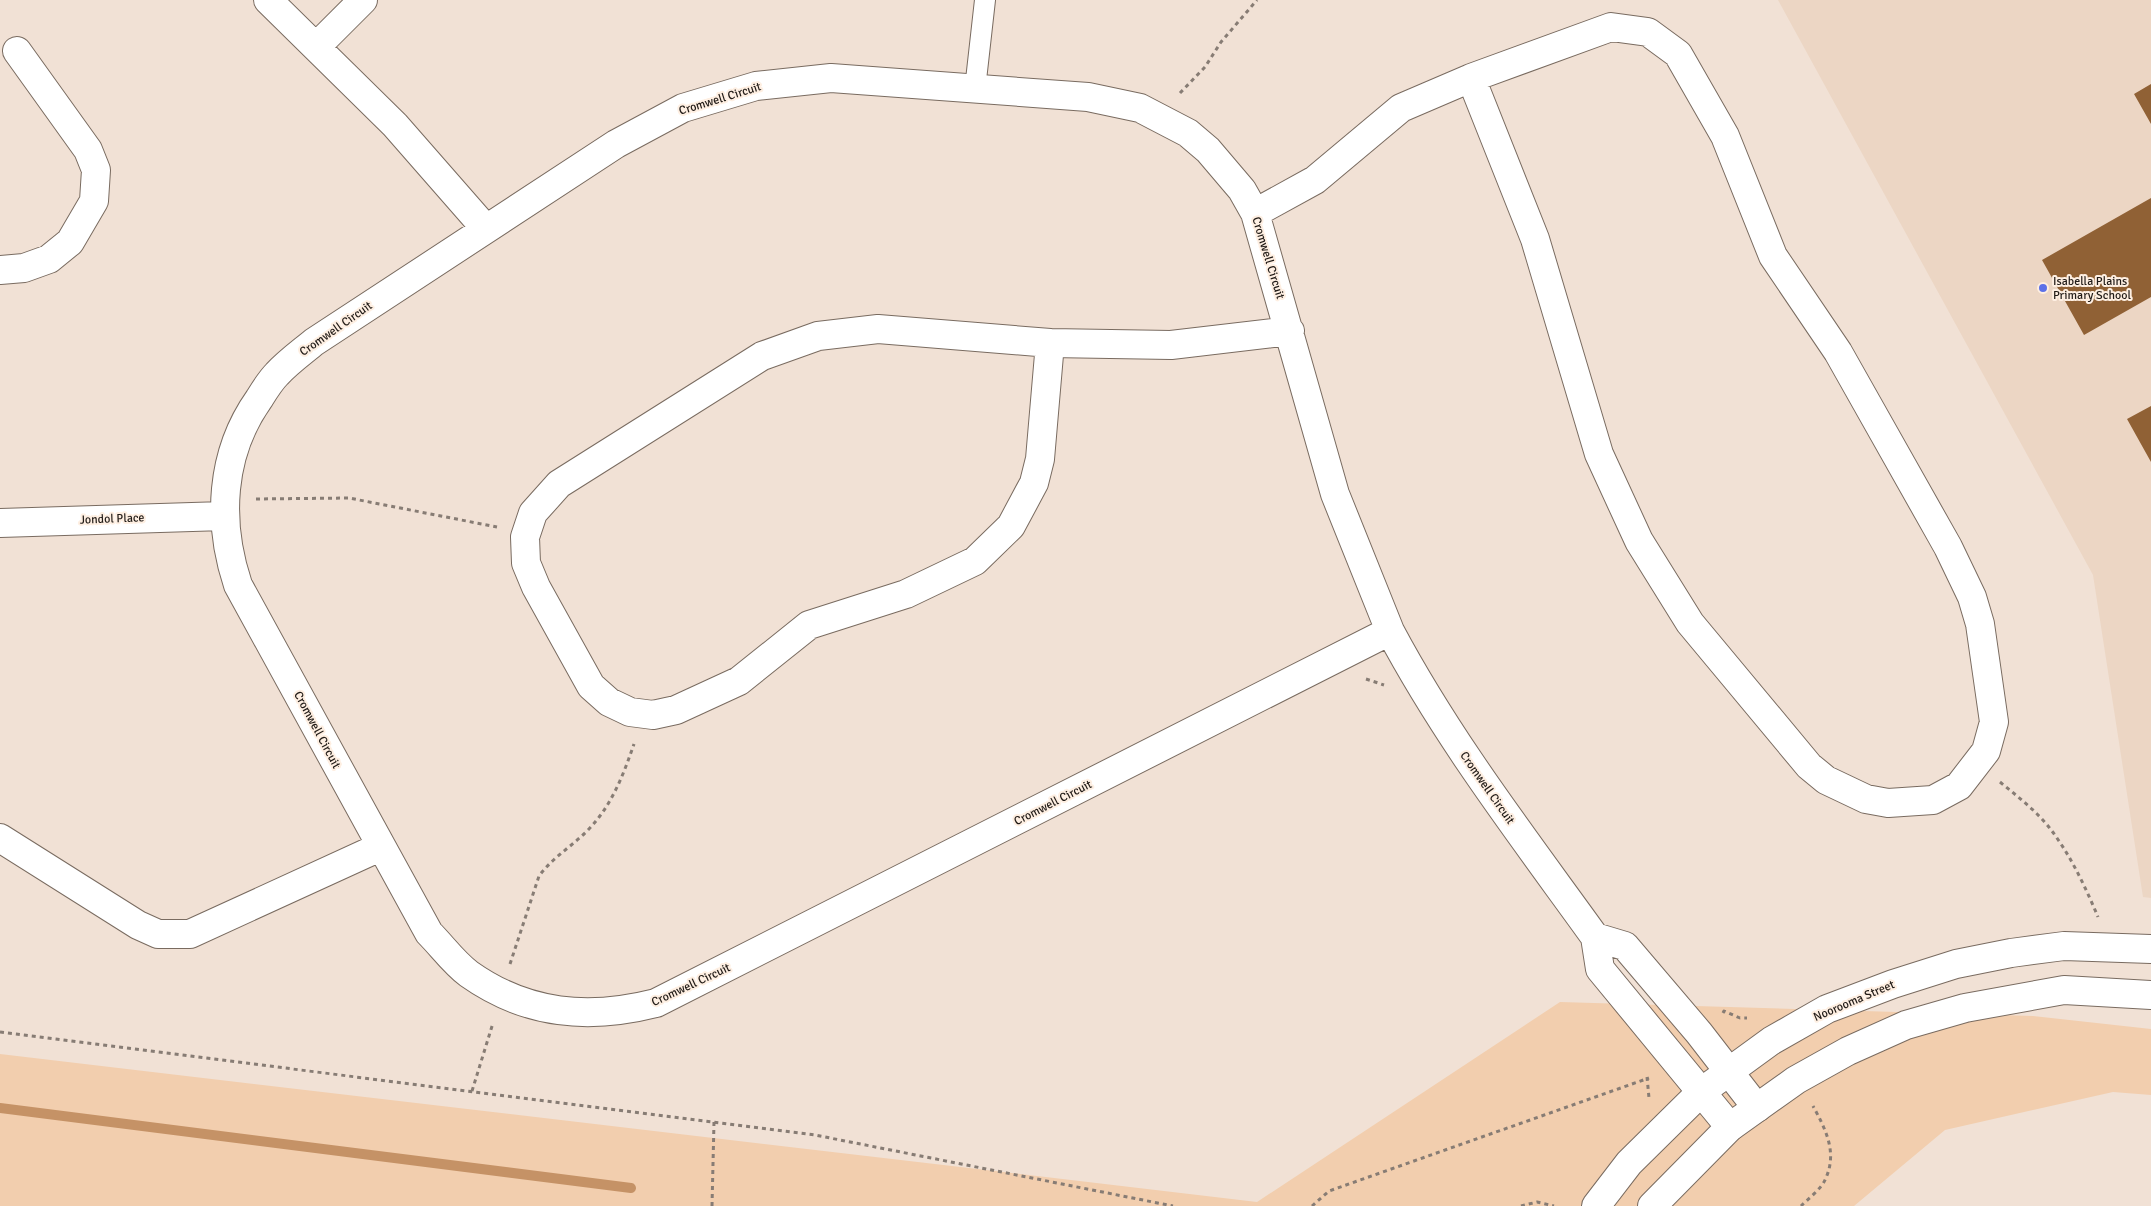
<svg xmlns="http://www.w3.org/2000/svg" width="2151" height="1206" font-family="Signika,sans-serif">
  <rect width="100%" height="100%" fill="#f1e1d5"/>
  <path fill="#ecd6c4" d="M1778 0H2151V898L2143 897 2093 575Z"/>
  <path fill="#f2ceae" d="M1560 1002 2033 1016 2151 1029V1095L2113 1092 1945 1130 1854 1206H0V1054L1257 1202Z"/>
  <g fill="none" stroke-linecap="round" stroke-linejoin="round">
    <path stroke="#c59266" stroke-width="10" d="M0 1108 631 1188"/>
  </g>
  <path fill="#906135" d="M2151 84V124L2134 94Z
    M2151 198V297L2084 335 2042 260Z
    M2151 406V462L2127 419Z"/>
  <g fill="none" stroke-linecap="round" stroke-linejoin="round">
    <g stroke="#796b60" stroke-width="22">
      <path id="lane" d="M975 89 985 0"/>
    </g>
    <g stroke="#796b60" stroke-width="30">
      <path id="street" d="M268 0 395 125 486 229
        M316 47 363 0
        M1255 213 1315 180 1401 108 1471 78 1535 239 1599 454 1639 541 1690 623 1809 766 1826 780 1866 799 1888 803 1933 800 1959 786 1986 751 1994 722 1980 624 1972 597 1948 547 1838 352 1773 256 1725 136 1678 54 1648 32 1611 27 1471 78
        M0 270 24 268 49 259 70 242 94 201 96 170 88 150 17 51
        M1050 343 878 329 818 336 762 356 559 484 533 513 525 537 526 563 536 587 591 686 609 702 630 712 653 715 676 710 739 681 809 625 906 594 975 561 1011 526 1034 483 1040 459 1050 343 1171 345 1290 331
        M0 523 224 516
        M1390 631 1335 494 1255 213 1242 190 1208 150 1188 133 1140 108 1088 97 831 78 756 86 683 108 616 144 314 342C302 352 288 362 277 374 270 381 264 391 259 399 220 454 217 522 238 585L429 933C442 946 454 963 469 974 527 1015 589 1020 656 1003L1390 631C1448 740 1523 837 1595 937L1600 969 1730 1127
        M0 838 138 925 158 934H190L380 847
        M1595 937 1625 946 1699 1033 1757 1108"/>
    </g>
    <g stroke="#796b60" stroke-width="30">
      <path id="secondary" d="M1596 1206 1629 1163 1701 1092 1771 1041 1827 1009 1893 984 1956 964 2011 953 2064 946 2151 949
        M1652 1206 1730 1127 1796 1080 1848 1051 1906 1025 1965 1008 2064 990 2151 995"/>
    </g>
    <path stroke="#877c74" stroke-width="3" stroke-dasharray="4 4" stroke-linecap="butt" d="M1180 93 1205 67 1221 42 1257 0
      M256 499 349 498 497 527
      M1366 679 1384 685
      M2000 782C2017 796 2034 809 2048 826 2069 852 2085 886 2098 917
      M510 964 539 876C552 858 571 847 587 831 611 807 623 776 634 744
      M1723 1013 1724 1011 1740 1018H1747
      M0 1032 815 1135 1173 1206
      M1647 1077 1649 1098
      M472 1091 493 1023
      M712 1206 714 1122
      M1312 1206 1329 1191 1649 1078
      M1521 1206 1537 1202 1554 1206
      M1801 1206C1808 1199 1821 1189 1825 1180 1838 1153 1826 1130 1813 1106"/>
    <use href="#lane" stroke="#fff" stroke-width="20"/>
    <use href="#street" stroke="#fff" stroke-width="28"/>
    <use href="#secondary" stroke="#fff" stroke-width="28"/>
  </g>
  <circle fill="#5c71e8" stroke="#feefe2" stroke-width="2" cx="2043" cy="288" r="5"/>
  <g text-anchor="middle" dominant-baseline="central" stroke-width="4" stroke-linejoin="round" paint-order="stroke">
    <g font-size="12" fill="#211b17" stroke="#feefe2">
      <text transform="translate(720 99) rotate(-17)">Cromwell Circuit</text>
      <text transform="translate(1268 258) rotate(73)">Cromwell Circuit</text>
      <text transform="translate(336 329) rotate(-35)">Cromwell Circuit</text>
      <text transform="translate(112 519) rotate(-2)">Jondol Place</text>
      <text transform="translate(317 730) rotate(62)">Cromwell Circuit</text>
      <text transform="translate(1487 788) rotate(55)">Cromwell Circuit</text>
      <text transform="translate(1053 803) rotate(-27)">Cromwell Circuit</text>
      <text transform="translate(691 985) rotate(-25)">Cromwell Circuit</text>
      <text transform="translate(1854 1001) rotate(-23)">Noorooma Street</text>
    </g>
    <g font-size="12" fill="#211b17" stroke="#feefe2" text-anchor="start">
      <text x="2053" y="281">Isabella Plains<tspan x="2053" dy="14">Primary School</tspan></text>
    </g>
  </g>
</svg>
